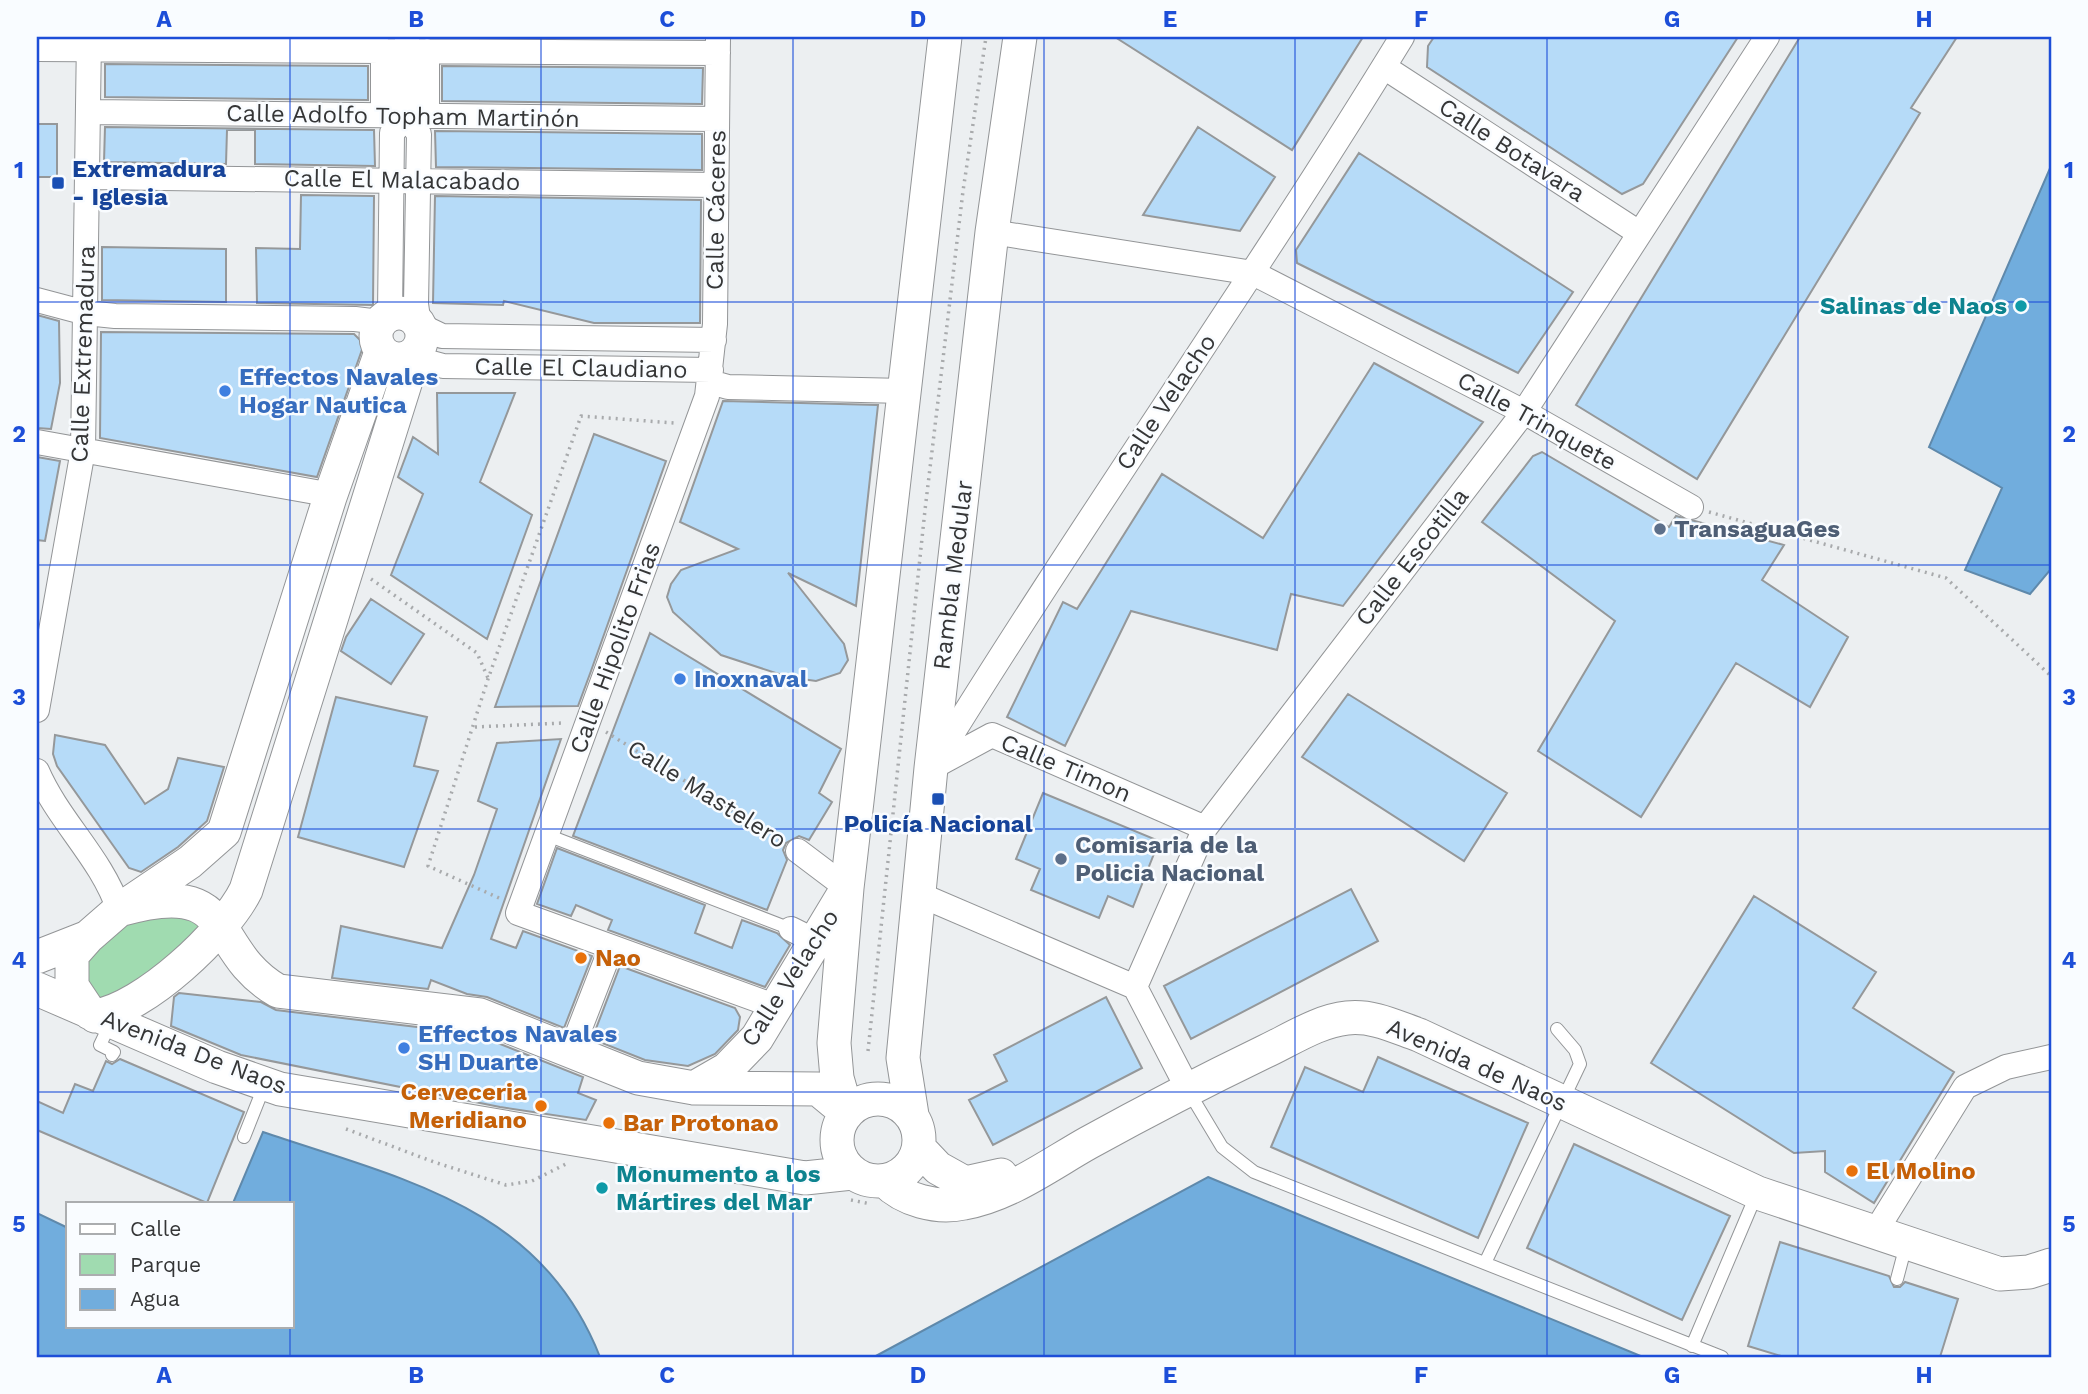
<svg xmlns="http://www.w3.org/2000/svg" width="2088" height="1394" font-family="'Work Sans',sans-serif">
  <rect width="100%" height="100%" fill="#eceff1"/>
  <path fill="#a0dbb0" d="M175 916 205 926 150 986 100 1006 83 986 87 951 128 922Z"/>
  <path fill="#71addd" stroke="#5f89ab" stroke-width="2" d="M2051 166V569L2030 594 1965 570 2002 488 1929 447Z
    M263 1132C401 1179 540 1205 600 1357H37V1213L68 1228V1326H292V1203H233Z
    M1208 1177 1643 1357H874Z"/>
  <path fill="#b6dbf8" stroke="#95989a" stroke-width="2" d="M1115 37H1363L1292 150Z
    M1434 37H1738L1643 184 1622 194 1427 67 1428 46Z
    M1800 37H1957L1911 108 1920 113 1697 479 1576 405Z
    M105 64 368 66V100L105 97Z
    M442 66 703 68 702 104 442 101Z
    M37 124H57V177H37Z
    M105 127 374 130 375 166 255 164V130H227L226 164 104 162Z
    M1198 127 1275 177 1240 231 1143 215Z
    M435 131 702 134V170L436 167Z
    M1359 153 1573 292 1518 373 1297 263 1296 250Z
    M301 195 374 196 373 305 257 303 256 248 300 249Z
    M435 196 701 200 700 323H594L504 301 503 305 433 303Z
    M102 247 226 249V302L102 300Z
    M37 315 59 321 60 383 51 429 37 428Z
    M101 332 354 334 364 344 317 477 100 438Z
    M1374 363 1483 422 1343 606 1291 594 1277 650 1131 611 1065 746 1007 717 1063 602 1077 609 1162 474 1263 538Z
    M437 393H515L480 482 532 515 487 639 391 575 423 494 398 477 413 437 438 454Z
    M723 401 878 405 856 606 788 573 844 644 848 660 840 673 816 681 788 677 721 655 673 612 667 597 671 584 681 570 738 549 680 522Z
    M594 434 666 461 591 671 578 706 495 707Z
    M1542 452 1669 527 1676 516 1784 545 1762 580 1848 637 1810 707 1736 663 1641 817 1538 751 1615 621 1482 522 1533 456Z
    M37 457 60 461 45 541 37 540Z
    M371 599 424 634 391 684 341 651 346 637Z
    M650 633 841 749 819 793 832 802 809 840 799 836 786 843 783 850 787 860 767 910 573 836Z
    M1348 694 1507 793 1464 861 1302 757Z
    M336 697 427 717 414 766 438 771 404 867 298 837Z
    M55 735 105 745 145 804 168 789 178 758 224 767 207 821 178 847 141 872 129 868 57 766 53 754Z
    M561 739 491 939 516 948 523 931 592 956 564 1028 487 997 467 994 431 980 428 989 332 978 341 926 442 948 474 875 497 809 478 801 497 743Z
    M1043 793 1159 841 1133 907 1108 896 1099 918 1031 890 1040 869 1016 859Z
    M557 848 705 905 695 933 732 948 742 920 777 933 790 945 765 987 608 930 612 920 576 905 571 916 537 904Z
    M1351 889 1378 941 1191 1039 1164 986Z
    M1754 896 1876 972 1853 1008 1954 1072 1874 1203 1825 1172V1151L1794 1153 1651 1063Z
    M620 966 735 1008 740 1017 738 1030 715 1054 688 1066 645 1060 592 1039Z
    M179 993 261 1002 276 1010 475 1034 583 1077 578 1093 596 1100 586 1120 500 1107 241 1055 171 1026 174 997Z
    M1106 997 1142 1068 993 1145 969 1100 1007 1081 994 1055Z
    M1378 1057 1528 1123 1478 1238 1271 1147 1305 1067 1363 1092Z
    M120 1059 244 1112 207 1203 37 1130V1101L63 1113 75 1084 93 1091 106 1061 112 1064Z
    M1574 1144 1730 1216 1682 1320 1527 1248Z
    M1780 1242 1889 1276 1894 1287H1900L1905 1282 1958 1299 1940 1357H1784L1748 1346Z"/>
  <g fill="none" stroke-linecap="round" stroke-linejoin="round">
    <g stroke="#939597" stroke-width="14">
      <path id="lane" d="M547 835 791 929
        M111 1022 100 1045 114 1052 112 1055
        M1189 1092 1222 1147 1254 1172 1722 1357
        M244 1137 265 1084
        M1485 1263 1580 1064 1575 1050 1557 1029
        M1897 1279 1906 1245
        M1692 1346 1757 1193"/>
    </g>
    <g stroke="#939597" stroke-width="26">
      <path id="street" d="M407 37 406 116 419 134 416 304 419 325 442 336 714 340
        M718 37 715 324 707 396 518 913 777 1007
        M37 49 718 53
        M1384 67 1639 233
        M89 112 717 119
        M383 115V50
        M427 116V51
        M88 177 716 185
        M992 232 1253 273 1524 412 1691 507
        M37 300 86 313 115 316 355 319 380 322
        M390 314 392 133 406 116
        M410 357 443 366 711 370
        M710 382 728 387 905 391
        M37 442 321 493 330 497
        M37 710 83 450 89 37
        M934 763C1085 518 1252 282 1402 37
        M931 768 992 735 1205 828
        M37 771C59 822 101 857 119 910
        M798 851 847 888
        M918 894 1135 987
        M791 929 817 942
        M571 1051 611 948
        M1188 1089 1135 987 1205 828 1524 412 1767 37
        M1874 1234 1965 1087 2006 1067 2051 1057"/>
    </g>
    <g stroke="#939597" stroke-width="35">
      <path id="secondary" d="M376 336a23 23 0 1 1 46 0a23 23 0 1 1-46 0Z
        M119 910C241 875 205 949 278 991L480 1015 638 1078 694 1088 818 1089 847 1113
        M88 937 72 955V986L90 1013
        M37 957 88 937 119 910 190 862 224 832 330 497 381 352
        M37 989 217 1067 280 1089 805 1178 852 1173
        M95 1016C144 1009 225 933 246 890L409 371 410 357
        M694 1088 727 1069 757 1038 842 897
        M837 1140a41 41 0 1 1 82 0a41 41 0 1 1-82 0Z
        M847 1113 837 1078 834 1043 847 888 945 37
        M912 1115 903 1058 931 768 992 232 1020 37
        M919 1148 938 1168 965 1183 1001 1175
        M885 1181C904 1200 936 1209 964 1203 1009 1195 1049 1165 1088 1143 1146 1111 1204 1081 1264 1052 1290 1040 1318 1021 1347 1018 1373 1015 1396 1027 1419 1035L1758 1193 2000 1274 2029 1272 2051 1265"/>
    </g>
    <path stroke="#a8aaac" stroke-width="3.5" stroke-dasharray="2 5" stroke-linecap="butt" d="M1709 512 1946 578 2051 676
      M371 579 477 653 488 678
      M475 727 563 723
      M606 732 782 841
      M499 898 428 866 488 679 581 416 674 423
      M868 1051 925 510 963 191 986 37
      M346 1129 434 1162 506 1185 532 1181 566 1164
      M851 1200 871 1204"/>
    <use href="#lane" stroke="#fff" stroke-width="12"/>
    <use href="#street" stroke="#fff" stroke-width="24"/>
    <use href="#secondary" stroke="#fff" stroke-width="33"/>
  </g>
  <path fill="none" stroke="#1d4ed8" stroke-width="2" stroke-opacity="0.55" d="M290 37V1203M541 37V1357M793 37V1357M1044 37V1357M1295 37V1357M1547 37V1357M1798 37V1357M37 302H2051M37 565H2051M37 829H2051M37 1092H2051M290 1326V1357"/>
  <g fill="#1a4fb4" stroke="#f9fcff" stroke-width="2.5">
    <rect x="51" y="176" width="14" height="14" rx="3.5"/>
    <rect x="931" y="792" width="14" height="14" rx="3.5"/>
  </g>
  <g fill="#0f9aa8" stroke="#f9fcff" stroke-width="2.5">
    <circle cx="2021" cy="306" r="7"/>
    <circle cx="602" cy="1188" r="7"/>
  </g>
  <g fill="#3f7fe0" stroke="#f9fcff" stroke-width="2.5">
    <circle cx="225" cy="391" r="7"/>
    <circle cx="680" cy="679" r="7"/>
    <circle cx="404" cy="1048" r="7"/>
  </g>
  <g fill="#5c6f8a" stroke="#f9fcff" stroke-width="2.5">
    <circle cx="1660" cy="529" r="7"/>
    <circle cx="1061" cy="859" r="7"/>
  </g>
  <g fill="#e8710a" stroke="#f9fcff" stroke-width="2.5">
    <circle cx="581" cy="958" r="7"/>
    <circle cx="541" cy="1106" r="7"/>
    <circle cx="609" cy="1123" r="7"/>
    <circle cx="1852" cy="1171" r="7"/>
  </g>
  <g text-anchor="middle" dominant-baseline="central" stroke-width="5" stroke-linejoin="round" paint-order="stroke">
    <g font-size="24" fill="#353637" stroke="#f9fcff">
      <text transform="translate(403 116) rotate(1)">Calle Adolfo Topham Martinón</text>
      <text transform="translate(1512 150) rotate(33)">Calle Botavara</text>
      <text transform="translate(402 180) rotate(1)">Calle El Malacabado</text>
      <text transform="translate(716 210) rotate(-89)">Calle Cáceres</text>
      <text transform="translate(83 354) rotate(-88)">Calle Extremadura</text>
      <text transform="translate(581 368) rotate(1)">Calle El Claudiano</text>
      <text transform="translate(1166 402) rotate(-56)">Calle Velacho</text>
      <text transform="translate(1537 421) rotate(29)">Calle Trinquete</text>
      <text transform="translate(1412 557) rotate(-52)">Calle Escotilla</text>
      <text transform="translate(953 575) rotate(-83)">Rambla Medular</text>
      <text transform="translate(615 648) rotate(-70)">Calle Hipolito Frias</text>
      <text transform="translate(1066 768) rotate(23)">Calle Timon</text>
      <text transform="translate(707 794) rotate(32)">Calle Mastelero</text>
      <text transform="translate(790 978) rotate(-57)">Calle Velacho</text>
      <text transform="translate(194 1052) rotate(21)">Avenida De Naos</text>
      <text transform="translate(1477 1065) rotate(24)">Avenida de Naos</text>
    </g>
    <g font-size="24" font-weight="bold" fill="#164399" stroke="#f9fcff" text-anchor="start">
      <text x="72" y="169">Extremadura<tspan x="72" dy="28">- Iglesia</tspan></text>
      <text x="938" y="824" text-anchor="middle">Policía Nacional</text>
    </g>
    <g font-size="24" font-weight="bold" fill="#0d838f" stroke="#f9fcff" text-anchor="end">
      <text x="2007" y="306">Salinas de Naos</text>
      <text x="616" y="1174" text-anchor="start">Monumento a los<tspan x="616" dy="28">Mártires del Mar</tspan></text>
    </g>
    <g font-size="24" font-weight="bold" fill="#366cbe" stroke="#f9fcff" text-anchor="start">
      <text x="239" y="377">Effectos Navales<tspan x="239" dy="28">Hogar Nautica</tspan></text>
      <text x="694" y="679">Inoxnaval</text>
      <text x="418" y="1034">Effectos Navales<tspan x="418" dy="28">SH Duarte</tspan></text>
    </g>
    <g font-size="24" font-weight="bold" fill="#4e5e75" stroke="#f9fcff" text-anchor="start">
      <text x="1674" y="529">TransaguaGes</text>
      <text x="1075" y="845">Comisaria de la<tspan x="1075" dy="28">Policia Nacional</tspan></text>
    </g>
    <g font-size="24" font-weight="bold" fill="#c56008" stroke="#f9fcff" text-anchor="start">
      <text x="595" y="958">Nao</text>
      <text x="527" y="1092" text-anchor="end">Cerveceria<tspan x="527" dy="28">Meridiano</tspan></text>
      <text x="623" y="1123">Bar Protonao</text>
      <text x="1866" y="1171">El Molino</text>
    </g>
  </g>
  <rect width="2088" height="1394" fill="none" stroke="#f9fcff" stroke-width="77"/>
  <rect x="66" y="1202" width="228" height="126" fill="#f9fcff" stroke="#abadaf" stroke-width="2"/>
  <rect x="80" y="1224" width="35" height="10" fill="#ffffff" stroke="#abadaf" stroke-width="2"/>
  <text x="130" y="1236" font-size="21" fill="#353637">Calle</text>
  <rect x="80" y="1254" width="35" height="21" fill="#a0dbb0" stroke="#abadaf" stroke-width="2"/>
  <text x="130" y="1272" font-size="21" fill="#353637">Parque</text>
  <rect x="80" y="1289" width="35" height="21" fill="#71addd" stroke="#abadaf" stroke-width="2"/>
  <text x="130" y="1306" font-size="21" fill="#353637">Agua</text>
  <rect x="38" y="38" width="2012" height="1318" fill="none" stroke="#1d4ed8" stroke-width="2.5"/>
  <g font-size="23" text-anchor="middle" font-weight="bold" fill="#1d4ed8">
    <text x="164" y="27">A</text>
    <text x="416" y="27">B</text>
    <text x="667" y="27">C</text>
    <text x="918" y="27">D</text>
    <text x="1170" y="27">E</text>
    <text x="1421" y="27">F</text>
    <text x="1672" y="27">G</text>
    <text x="1924" y="27">H</text>
    <text x="19" y="178">1</text>
    <text x="2069" y="178">1</text>
    <text x="19" y="442">2</text>
    <text x="2069" y="442">2</text>
    <text x="19" y="705">3</text>
    <text x="2069" y="705">3</text>
    <text x="19" y="968">4</text>
    <text x="2069" y="968">4</text>
    <text x="19" y="1232">5</text>
    <text x="2069" y="1232">5</text>
    <text x="164" y="1383">A</text>
    <text x="416" y="1383">B</text>
    <text x="667" y="1383">C</text>
    <text x="918" y="1383">D</text>
    <text x="1170" y="1383">E</text>
    <text x="1421" y="1383">F</text>
    <text x="1672" y="1383">G</text>
    <text x="1924" y="1383">H</text>
  </g>
</svg>
